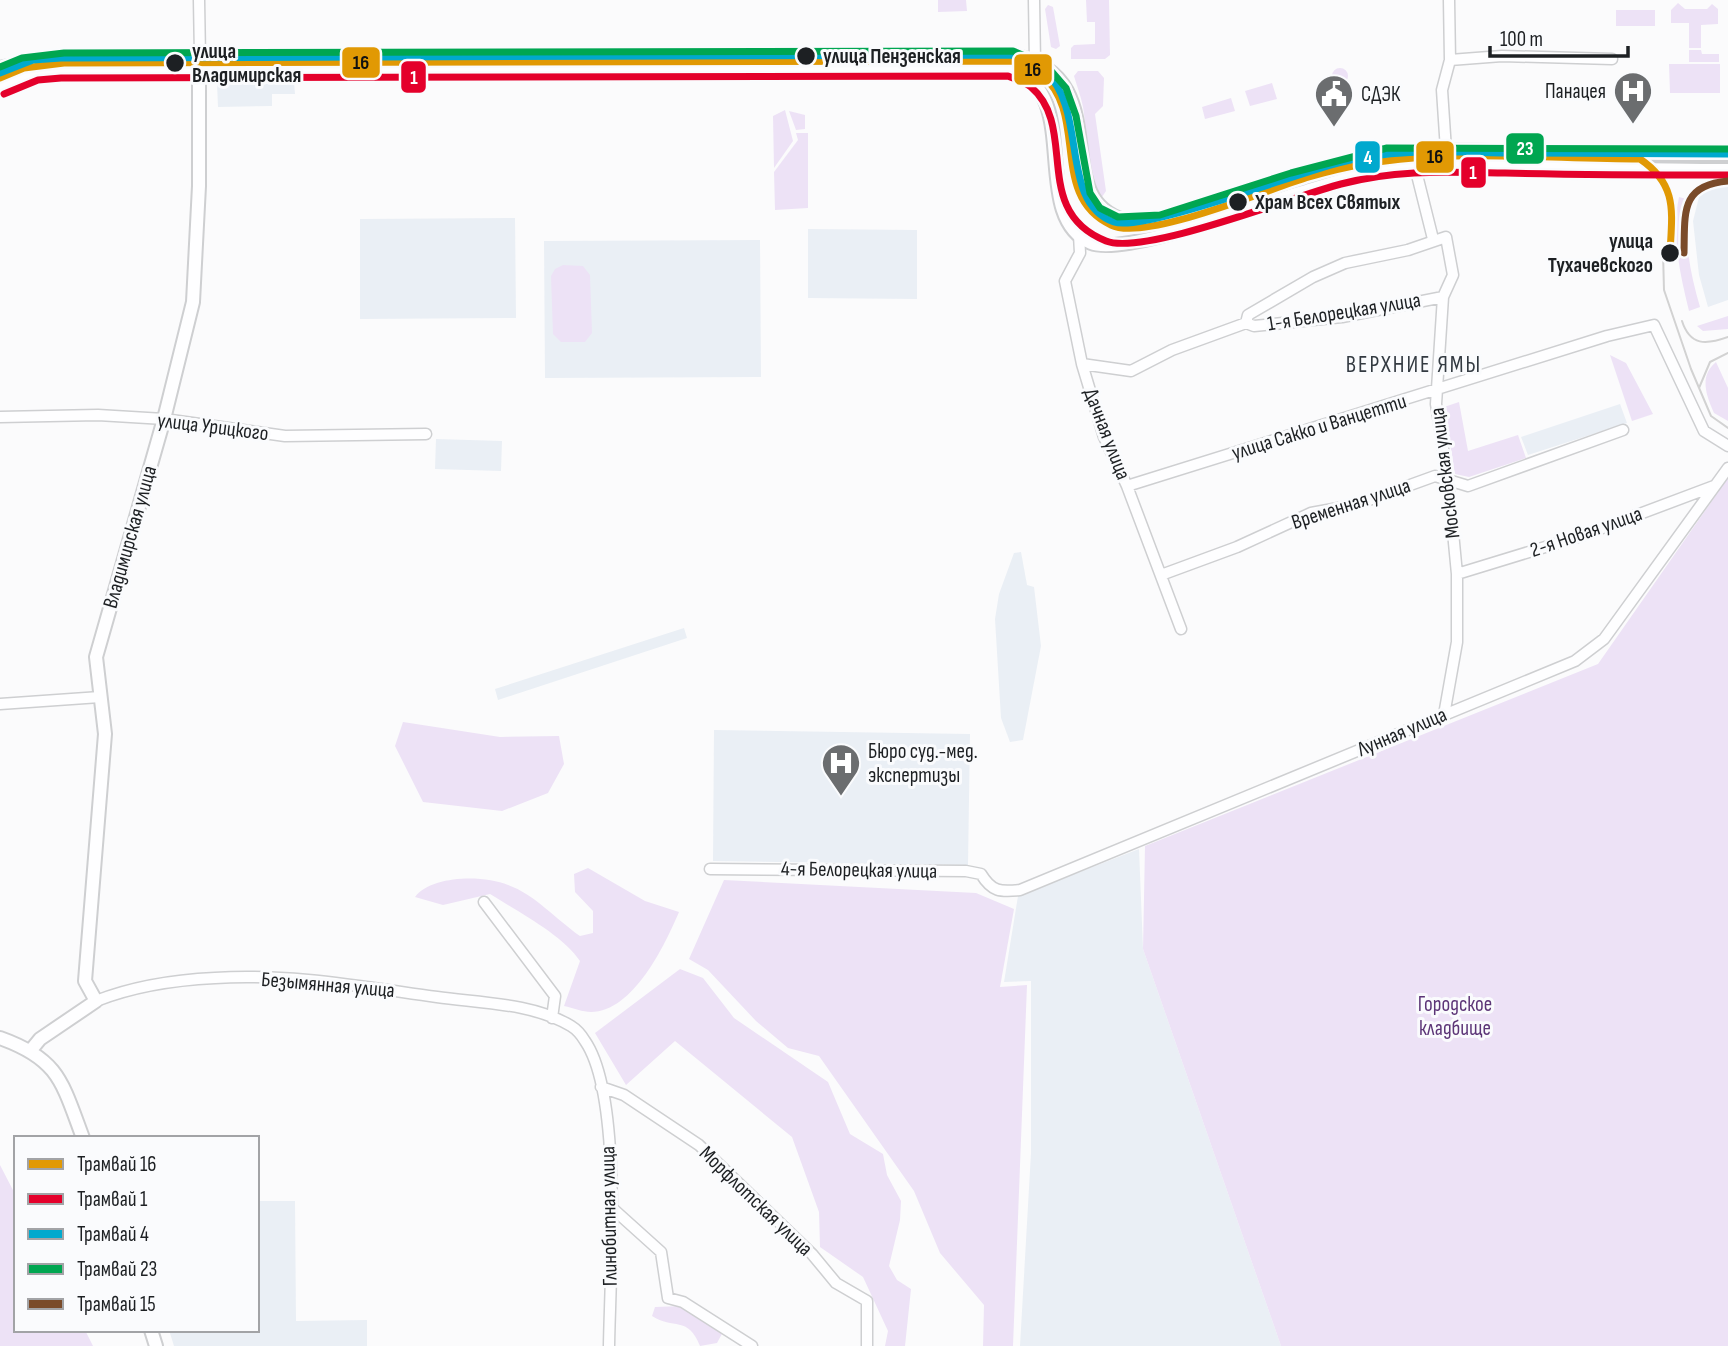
<svg xmlns="http://www.w3.org/2000/svg" width="1728" height="1346" font-family="'Sofia Sans Condensed',sans-serif">
  <rect width="100%" height="100%" fill="#fbfbfc"/>
  <path fill="#eaeff5" d="M294 82 295 94H272V106L218 107 217 83Z
    M1702 185H1728V300L1708 307 1699 275 1693 221Z
    M515 218 516 318 360 319V219Z
    M808 229 917 230V299L808 298Z
    M760 240 761 377 545 378 544 241Z
    M1620 404 1627 423 1528 455 1521 437Z
    M436 439 502 441 501 471 435 469Z
    M1021 552 1027 585 1034 587 1041 646 1023 740 1010 742 1001 718 995 619 999 594 1014 553Z
    M684 628 687 638 498 700 495 689Z
    M714 730 970 734 968 865 713 861Z
    M1139 849 1143 949 1281 1346H1020L1031 1153V981L1004 982 1018 896Z
    M257 1201H295L296 1321 367 1320V1346H174L169 1330H257Z"/>
  <path fill="#ede2f6" d="M938 0H966L967 11 938 12Z
    M1086 0H1109L1110 55 1105 59H1071V48L1074 45 1095 44V22H1087Z
    M1678 3 1685 9H1707L1712 4 1718 9V24L1701 25V48H1689V23H1671V10Z
    M1048 5 1053 7 1060 46 1056 49 1051 47 1045 9Z
    M1616 10H1655V26H1616Z
    M1701 50 1702 54H1719V62H1689V50Z
    M1669 64H1720V93H1670Z
    M1332 76a8 8 0 1 1 16 0a8 8 0 1 1-16 0Z
    M1078 71H1098L1104 78 1103 106 1095 114 1106 191 1102 197C1082 178 1088 133 1083 107 1081 97 1077 86 1074 76Z
    M1272 83 1277 99 1250 106 1245 91Z
    M1231 98 1235 111 1205 119 1202 107Z
    M785 110 793 141 774 168 773 116Z
    M789 111 805 115V129L796 130Z
    M796 133H808V208L775 210 774 172 798 140Z
    M1679 197 1690 200C1682 235 1690 272 1700 307L1689 311C1680 274 1671 235 1679 197Z
    M563 265 583 266 590 275 592 333 585 342H561L553 334 551 276 555 269Z
    M1728 316V329L1703 331 1697 326Z
    M1610 355 1626 363 1653 414 1632 421Z
    M1716 362 1728 388V421L1714 413C1706 395 1699 376 1716 362Z
    M1459 402 1468 451 1518 435 1526 458 1469 477 1455 474 1444 407Z
    M1728 478V1346H1281L1143 949 1145 846 1598 664Z
    M403 722 500 737 559 736 564 764 548 793 502 811 423 802 395 746Z
    M588 868 645 901 679 912C665 945 633 1012 591 1012 583 1012 573 1008 564 1006L580 961C563 935 517 911 490 894L443 905 415 897C432 875 484 875 508 885 534 894 557 920 580 936L593 933V911L575 892 574 874Z
    M724 880 976 893 1014 909 1000 987 1027 985 1013 1346H983L984 1305 940 1253 914 1191 819 1056 788 1048 756 1021 708 970 689 959Z
    M680 969 703 978 734 1018 828 1082 850 1134 883 1154 887 1175 901 1201 900 1220 889 1266 897 1280 911 1289 905 1346H885L888 1331 863 1277 820 1247 819 1212 792 1137 675 1041 626 1085 595 1033Z
    M0 1165 16 1196V1330H85L93 1346H0Z
    M683 1306 723 1332 717 1343 700 1346C688 1315 673 1330 652 1316L655 1307Z"/>
  <g fill="none" stroke-linecap="round" stroke-linejoin="round">
    <g stroke="#cecfd1" stroke-width="13">
      <path id="minor" d="M199 0 200 57
        M1034 0 1035 62
        M1450 60 1502 56 1612 59
        M1446 150 1442 90 1450 60 1449 0
        M1415 167 1433 239
        M1079 235 1080 253 1065 281 1082 364 1104 437 1127 486 1181 629
        M1246 323 1248 315 1313 277 1345 263 1408 250 1446 237 1453 275 1443 297 1436 404 1448 480 1457 574V642L1444 715
        M1082 364 1131 371 1172 350 1246 323 1254 326 1342 317 1443 297
        M0 417 98 415 164 419 285 436 426 434
        M1127 486 1607 336 1654 325 1704 431 1728 446
        M1457 574 1581 536 1714 486
        M1161 575 1237 547 1311 513 1355 505 1435 476 1468 486 1623 430
        M0 704 100 697
        M710 869 966 871 981 874C992 892 1000 892 1020 890L1575 661 1604 639 1728 468
        M484 902 555 996 552 1018
        M96 1001C134 986 173 980 215 978 289 973 364 987 437 997 480 1003 533 1003 571 1026 576 1029 582 1036 585 1041 623 1096 610 1276 609 1346
        M601 1087 624 1095 699 1145 812 1254 836 1283 867 1301V1346
        M611 1207 661 1252 668 1298 683 1302 752 1346"/>
    </g>
    <g stroke="#cecfd1" stroke-width="16">
      <path id="major" d="M0 68 30 61 218 56 1013 55C1120 77 1046 198 1124 220 1156 229 1209 203 1241 193 1281 181 1322 168 1363 159 1419 147 1475 151 1532 152 1597 153 1663 154 1728 154
        M0 88 16 79 37 73 444 69 1012 70C1084 93 1028 216 1091 243 1125 257 1264 202 1306 191 1336 182 1367 172 1399 168 1437 163 1477 167 1515 167 1586 168 1657 170 1728 170
        M0 1038C59 1059 62 1082 83 1138
        M31 1050 40 1039 96 1001 85 981 105 734 96 657 164 419 193 302 199 186V65
        M151 1330 156 1346"/>
    </g>
    <use href="#minor" stroke="#fefeff" stroke-width="10"/>
    <use href="#major" stroke="#fefeff" stroke-width="12"/>
    <path stroke="#d2d2d2" stroke-width="2" d="M1663 252 1664 290 1691 369 1711 416 1728 428
      M1682 321C1690 346 1706 345 1728 337
      M1699 388 1710 362 1728 353"/>
    <g stroke="#fafbfd" stroke-width="12">
      <path id="tram-1" d="M0 78 24 68 64 63 1012 61C1021 65 1033 68 1041 74 1090 114 1048 196 1111 225 1145 242 1268 189 1309 177 1416 144 1530 159 1640 159 1678 185 1672 212 1670 253"/>
    </g>
    <g stroke="#fafbfd" stroke-width="12">
      <path id="tram-2" d="M4 94 38 80 61 78 1008 76C1015 79 1025 82 1031 87 1079 128 1030 211 1106 241 1144 256 1294 196 1341 184 1397 169 1448 172 1505 173 1579 175 1653 175 1728 175"/>
    </g>
    <g stroke="#fafbfd" stroke-width="12">
      <path id="tram-3" d="M0 73 33 60 61 58 1012 55C1022 59 1037 64 1045 71 1089 111 1058 202 1114 222 1144 232 1297 173 1338 163 1395 148 1448 152 1506 153 1580 154 1654 154 1728 154"/>
    </g>
    <g stroke="#fafbfd" stroke-width="12">
      <path id="tram-4" d="M0 67 22 58 64 53 1013 51 1046 65 1066 88 1076 116 1090 193 1100 208 1118 217 1160 215 1291 173 1387 148 1728 149"/>
    </g>
    <g stroke="#fafbfd" stroke-width="12">
      <path id="tram-5" d="M1684 253C1685 213 1680 185 1728 181"/>
    </g>
    <use href="#tram-1" stroke="#e19904" stroke-width="7"/>
    <use href="#tram-2" stroke="#e4002b" stroke-width="7"/>
    <use href="#tram-3" stroke="#00a9ce" stroke-width="7"/>
    <use href="#tram-4" stroke="#00a651" stroke-width="7"/>
    <use href="#tram-5" stroke="#7a4b2a" stroke-width="7"/>
  </g>
  <defs>
    <g id="hospital-pin" transform="scale(2.0125)"><path d="M0 17L-7.5 6A9.5 9.5 0 1 1 7.5 6Z" fill="#6b6d6f" stroke="#fafbfd"/><path d="M-5-5h3v3.5h4V-5h3V5h-3V1.5h-4V5h-3Z" fill="#fff"/></g>
    <g id="civic-pin" transform="scale(2.0125)"><path d="M0 17L-7.5 6A9.5 9.5 0 1 1 7.5 6Z" fill="#6b6d6f" stroke="#fafbfd"/><path d="M-.6-6.5H3V-4.5H.6V-3L4-1V1h2V6H-6V1h2V-1L-.6-3ZM-1.2 2.5V6h2.4V2.5Z" fill="#fff"/></g>
  </defs>
  <g fill-rule="evenodd">
    <use href="#hospital-pin" x="1633" y="91"/>
    <use href="#civic-pin" x="1334" y="94"/>
    <use href="#hospital-pin" x="841" y="763"/>
  </g>
  <g fill="#1d2023" stroke="#fafbfd" stroke-width="2.5">
    <circle cx="806" cy="56" r="10"/>
    <circle cx="175" cy="63" r="10"/>
    <circle cx="1238" cy="202" r="10"/>
    <circle cx="1670" cy="253" r="10"/>
  </g>
  <g text-anchor="middle" dominant-baseline="central" stroke-width="6" stroke-linejoin="round" paint-order="stroke">
    <g font-size="21" font-weight="bold" fill="#1d2023" stroke="#fafbfd" text-anchor="start">
      <text x="192" y="51">улица<tspan x="192" dy="24">Владимирская</tspan></text>
      <text x="823" y="56">улица Пензенская</text>
      <text x="1255" y="202">Храм Всех Святых</text>
      <text x="1653" y="241" text-anchor="end">улица<tspan x="1653" dy="24">Тухачевского</tspan></text>
    </g>
    <g font-size="21" fill="#1d2023" stroke="#fafbfd" text-anchor="start">
      <text x="1606" y="91" text-anchor="end">Панацея</text>
      <text x="1361" y="94">СДЭК</text>
      <text x="868" y="751">Бюро суд.-мед.<tspan x="868" dy="24">экспертизы</tspan></text>
    </g>
    <g font-size="21" fill="#1d2023" stroke="#fafbfd">
      <text transform="translate(1344 312) rotate(-9)">1-я Белорецкая улица</text>
      <text transform="translate(213 427) rotate(7)">улица Урицкого</text>
      <text transform="translate(1319 427) rotate(-17)">улица Сакко и Ванцетти</text>
      <text transform="translate(1107 434) rotate(69)">Дачная улица</text>
      <text transform="translate(1445 473) rotate(-97)">Московская улица</text>
      <text transform="translate(1351 504) rotate(-18)">Временная улица</text>
      <text transform="translate(1586 532) rotate(-19)">2-я Новая улица</text>
      <text transform="translate(130 537) rotate(-74)">Владимирская улица</text>
      <text transform="translate(1402 732) rotate(-23)">Лунная улица</text>
      <text transform="translate(859 870) rotate(1)">4-я Белорецкая улица</text>
      <text transform="translate(328 985) rotate(5)">Безымянная улица</text>
      <text transform="translate(756 1201) rotate(44)">Морфлотская улица</text>
      <text transform="translate(609 1216) rotate(-91)">Глинобитная улица</text>
    </g>
    <g font-size="21" fill="#5c3577" stroke="#fafbfd">
      <text x="1455" y="1004">Городское<tspan x="1455" dy="24">кладбище</tspan></text>
    </g>
    <g font-size="23" letter-spacing="2" fill="#333a41" stroke="#fafbfd">
      <text x="1414" y="365">ВЕРХНИЕ ЯМЫ</text>
    </g>
  </g>
  <g stroke="#fafbfd" stroke-width="2.5">
    <rect x="341" y="46" width="40" height="33" rx="7" fill="#e19904"/>
    <rect x="1013" y="53" width="40" height="33" rx="7" fill="#e19904"/>
    <rect x="400" y="60" width="27" height="34" rx="7" fill="#e4002b"/>
    <rect x="1505" y="132" width="40" height="33" rx="7" fill="#00a651"/>
    <rect x="1415" y="140" width="40" height="34" rx="7" fill="#e19904"/>
    <rect x="1354" y="140" width="27" height="34" rx="7" fill="#00a9ce"/>
    <rect x="1460" y="156" width="27" height="33" rx="7" fill="#e4002b"/>
  </g>
  <g font-size="19" text-anchor="middle" font-weight="bold" fill="#fff">
    <text x="414" y="84">1</text>
    <text x="1525" y="155">23</text>
    <text x="1368" y="164">4</text>
    <text x="1473" y="179">1</text>
  </g>
  <g font-size="19" text-anchor="middle" font-weight="bold" fill="#111">
    <text x="361" y="69">16</text>
    <text x="1033" y="76">16</text>
    <text x="1435" y="163">16</text>
  </g>
  <rect x="14" y="1136" width="245" height="196" fill="#fafbfd" stroke="#a2a3a6" stroke-width="2"/>
  <rect x="28" y="1159" width="35" height="10" fill="#e19904" stroke="#a2a3a6" stroke-width="2"/>
  <text x="77" y="1171" font-size="21" fill="#1d2023">Трамвай 16</text>
  <rect x="28" y="1194" width="35" height="10" fill="#e4002b" stroke="#a2a3a6" stroke-width="2"/>
  <text x="77" y="1206" font-size="21" fill="#1d2023">Трамвай 1</text>
  <rect x="28" y="1229" width="35" height="10" fill="#00a9ce" stroke="#a2a3a6" stroke-width="2"/>
  <text x="77" y="1241" font-size="21" fill="#1d2023">Трамвай 4</text>
  <rect x="28" y="1264" width="35" height="10" fill="#00a651" stroke="#a2a3a6" stroke-width="2"/>
  <text x="77" y="1276" font-size="21" fill="#1d2023">Трамвай 23</text>
  <rect x="28" y="1299" width="35" height="10" fill="#7a4b2a" stroke="#a2a3a6" stroke-width="2"/>
  <text x="77" y="1311" font-size="21" fill="#1d2023">Трамвай 15</text>
  <path d="M1490 46v10h138v-10" fill="none" stroke="#1d2023" stroke-width="3.5"/>
  <text x="1500" y="46" font-size="21" fill="#1d2023" stroke="#fafbfd" stroke-width="5" paint-order="stroke">100 m</text>
</svg>
